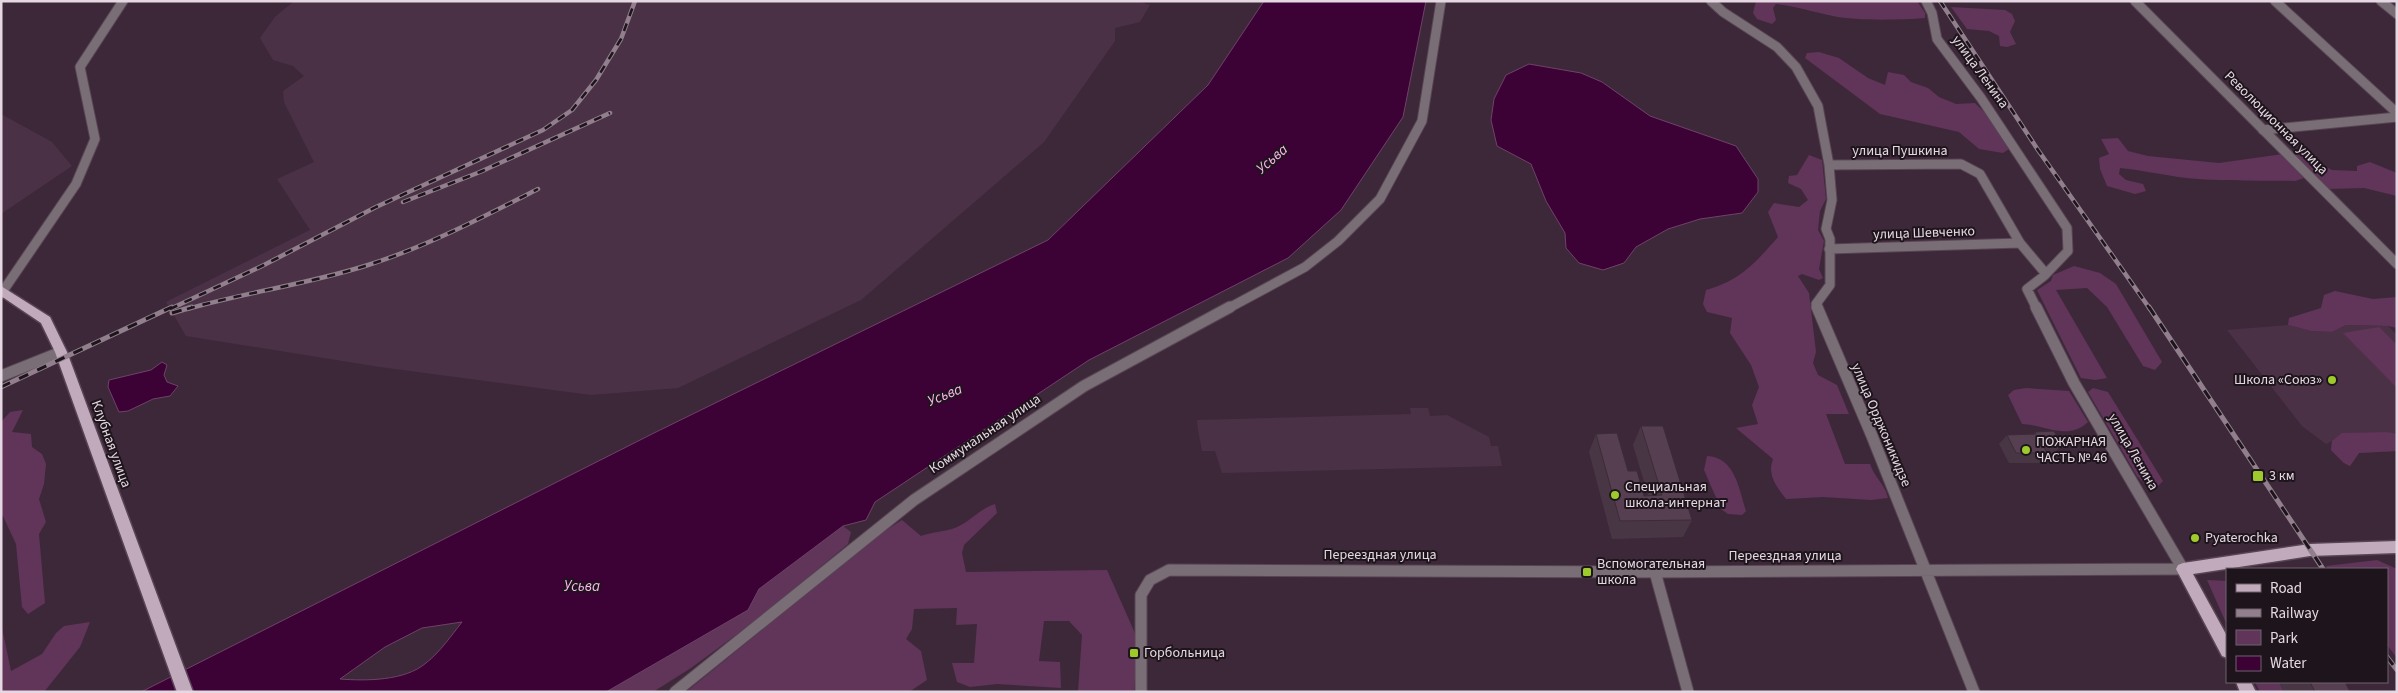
<svg xmlns="http://www.w3.org/2000/svg" width="2398" height="693" font-family="'Source Sans 3',sans-serif">
  <rect width="100%" height="100%" fill="#3d2839"/>
  <path fill="#4b3146" d="M294 1H1138L1150 5 1140 22 1115 28V41L1044 142 861 300 678 388 591 395 380 367 186 336 166 302 310 230 277 179 314 162 284 102 283 91 304 76 293 66 273 60 260 38 275 17Z
    M1 114 52 142 72 166 1 214Z
    M2288 325 2311 331 2332 332 2346 325 2388 326 2397 335V451L2359 453 2350 466 2344 463 2331 450 2332 441 2326 444 2302 426 2227 330Z
    M1410 408H1428L1430 416 1447 415 1489 437 1491 446H1498L1502 466 1222 473 1215 451H1202L1198 430 1197 420 1411 414Z"/>
  <path fill="#613459" d="M1756 1H1917L1925 13V18C1901 20 1856 21 1833 16 1813 12 1796 6 1776 4L1773 8 1776 20 1772 24 1757 19 1753 13Z
    M1951 7 2005 10 2012 14 2015 21 2010 32 2016 44 2007 47 2000 46 1999 36 1989 31 1967 29Z
    M1819 52 1839 58 1868 78 1885 85 1888 72 1904 75 1911 82 1928 88 1939 97 1956 104 1975 103 1988 116 2009 149 2003 153 1979 149 1959 132 1880 114 1805 58 1807 53Z
    M2118 138 2128 151 2148 156 2219 163 2283 154 2304 178 2295 181C2256 180 2216 182 2178 177 2159 174 2140 170 2120 168L2119 174 2126 180 2143 184 2146 191 2135 194 2107 186 2100 169 2099 158 2109 154 2101 139Z
    M2298 152 2332 170 2357 171V166L2370 162 2397 173V196L2364 188 2328 189 2293 153Z
    M1809 155 1822 160 1826 199 1820 211 1818 230 1824 241 1819 269 1823 278 1819 280 1802 274 1798 276 1809 293 1816 352 1813 363 1818 375 1837 385 1849 414H1826L1845 464H1870C1874 477 1885 484 1888 498L1871 500 1823 497 1786 499C1776 486 1767 475 1773 459L1736 428 1758 424 1752 405 1759 387 1751 365 1730 333 1732 318 1707 312 1703 304 1706 290C1741 280 1754 264 1778 237L1768 212 1774 203 1799 207 1808 200 1801 189 1788 183 1789 176 1797 175Z
    M2074 266 2100 273 2116 284 2162 362 2155 370 2143 366 2107 307 2087 288 2056 290 2107 378 2095 380 2081 378 2037 290 2051 281 2053 275Z
    M2335 291 2373 299 2397 297V328L2388 326 2346 325 2332 332 2311 331 2288 325 2289 318 2321 308 2324 295Z
    M2379 327 2397 345V388L2343 333Z
    M2026 388 2069 391 2088 422C2068 441 2045 425 2022 424L2008 395 2014 390Z
    M2093 388 2108 392 2163 481 2158 486 2146 485 2137 476 2088 392Z
    M23 410 12 432 31 434 32 447 42 454 46 464 44 484 39 499 46 522 39 534 45 603 28 614 22 607 16 544 1 512V422L10 412Z
    M2387 432 2397 434V451L2359 453 2350 466 2344 463 2331 450 2332 441 2342 433Z
    M1707 456C1735 457 1739 489 1746 511L1742 515 1728 514 1721 509 1704 470Z
    M995 504 997 513 964 545 962 553 966 572 1107 570 1138 640 1134 692 1078 691 1082 635 1069 621H1044L1039 661 1060 662 1061 688 997 684 970 687 957 682 952 663H974L977 624 956 625 957 608 914 609 912 629 906 639 921 651 927 680 909 692H686L880 534 902 520 921 536C933 531 950 532 961 525 974 518 980 509 995 504Z
    M843 526 851 532 848 544 755 621 691 668 653 692H606L748 610 759 589Z
    M2377 560 2397 569V658L2387 645V569H2328L2326 566Z
    M2207 580 2227 581V625Z
    M90 622 80 647 44 692H1V623L11 671 42 654 56 633 64 626Z
    M2255 682H2279L2284 692H2260Z"/>
  <path fill="#3c0135" stroke="#6f4269" fill-rule="evenodd" d="M1264 1H1426L1403 117 1341 210 1288 258 1089 360 875 502 866 520 843 526 759 589 748 610 606 692H141L654 433 1048 240 1208 85ZM462 622C451 636 440 652 426 663 405 681 366 681 340 679L385 647 422 628Z
    M1529 64 1581 73 1602 82 1650 116 1736 146 1758 179V192L1742 213 1700 219 1668 229 1636 247 1624 263 1603 270 1579 263 1566 248 1565 233 1546 201 1531 164 1497 146 1491 120 1494 99 1506 75Z
    M162 362 167 365 164 375 167 382 178 386 170 396 153 399 128 411 119 412 108 387 109 380 151 370Z"/>
  <g fill="none" stroke-linecap="round" stroke-linejoin="round">
    <g stroke="#584454" stroke-width="11">
      <path id="minor-far1" d="M1711 1 1723 12 1777 47 1796 67 1818 106 1829 165 1832 200 1826 229 1830 239V285L1816 304 1818 309
        M1926 1 1932 13 1937 39 1981 98 2067 228 2068 251 2044 276 2027 289 2037 309
        M2275 1 2397 113
        M2381 1 2397 14
        M2263 130 2397 117
        M1829 165 1961 164 1980 174 2020 243 2046 274
        M1829 249 2020 243
        M1 294 76 184 95 139 80 67 123 1
        M1227 309 1305 267 1338 241 1380 199 1422 121 1441 1"/>
    </g>
    <g stroke="#584454" stroke-width="13">
      <path id="minor" d="M1817 307 1872 436 1974 692
        M2036 307 2074 383 2183 569
        M1 376 61 352
        M1655 572 1688 692
        M675 692 914 500 1084 386 1230 307
        M1141 692V595L1150 580 1169 570 1655 572 2183 569"/>
    </g>
    <g stroke="#584454" stroke-width="11">
      <path id="tertiary" d="M2135 1 2397 264"/>
    </g>
    <g stroke="#584454" stroke-width="3">
      <path id="primary" d="M1 286 50 317 67 352 193 692H177L55 352 41 323 1 296Z
        M2397 541V553L2310 556 2193 574 2227 636V658L2222 656 2176 569 2178 565 2183 563 2310 544Z
        M2236 682H2251L2256 692H2240Z"/>
    </g>
    <use href="#minor-far1" stroke="#796e76" stroke-width="9"/>
    <use href="#minor" stroke="#796e76" stroke-width="11"/>
    <use href="#tertiary" stroke="#796e76" stroke-width="9"/>
    <use href="#primary" fill="#c1aabb" fill-rule="evenodd"/>
    <g stroke="#917f8d" stroke-width="4.5">
      <path id="rail-far1" d="M1940 1 2038 150 2150 309
        M403 202 480 172 610 113
        M170 309 264 265 376 207 543 130 572 110 596 80 621 39 635 1
        M187 309C247 292 309 284 368 265 428 246 483 217 538 189"/>
    </g>
    <g stroke="#917f8d" stroke-width="5">
      <path id="rail" d="M2149 307 2323 569
        M172 313 192 307
        M1 387 172 307
        M2387 657 2397 670"/>
    </g>
    <use href="#rail-far1" stroke="#1e151c" stroke-width="2.5" stroke-dasharray="8" stroke-linecap="butt"/>
    <use href="#rail" stroke="#1e151c" stroke-width="3" stroke-dasharray="10" stroke-linecap="butt"/>
  </g>
  <path fill="#493645" d="M1641 426 1692 520 1683 537 1612 539 1589 452 1596 434 1628 471 1644 496 1648 495 1633 445Z
    M2035 432 2061 445 2053 455H2045L2039 463H2009L1999 444 2007 435 2033 434Z
    M2279 682H2345L2350 692H2284Z"/>
  <path fill="#553f50" stroke="#3c2c38" d="M1641 426H1663L1692 520 1620 521 1596 434 1617 433 1628 471H1637L1644 496 1662 495Z
    M2054 431 2061 445H2043L2047 453H2016L2007 435 2036 434 2035 432Z
    M2310 682H2345L2350 692H2315Z"/>
  <g fill="#9fca2c" stroke="#1e151c" stroke-width="2">
    <circle cx="2332" cy="380" r="5"/>
    <circle cx="2026" cy="450" r="5"/>
    <rect x="2252" y="470" width="12" height="12" rx="2.5"/>
    <circle cx="1615" cy="495" r="5"/>
    <circle cx="2195" cy="538" r="5"/>
    <rect x="1582" y="567" width="10" height="10" rx="2.5"/>
    <rect x="1129" y="648" width="10" height="10" rx="2.5"/>
  </g>
  <g text-anchor="middle" dominant-baseline="central" stroke-width="4" stroke-linejoin="round" paint-order="stroke">
    <g font-size="14" fill="#e6d8e3" stroke="#1e151c">
      <text transform="translate(1980 72) rotate(54)">улица Ленина</text>
      <text transform="translate(2276 123) rotate(45)">Революционная улица</text>
      <text x="1900" y="151">улица Пушкина</text>
      <text transform="translate(1924 233) rotate(-2)">улица Шевченко</text>
      <text transform="translate(1881 425) rotate(67)">улица Орджоникидзе</text>
      <text transform="translate(985 434) rotate(-34)">Коммунальная улица</text>
      <text transform="translate(111 444) rotate(70)">Клубная улица</text>
      <text transform="translate(2133 452) rotate(60)">улица Ленина</text>
      <text x="1380" y="555">Переездная улица</text>
      <text x="1785" y="556">Переездная улица</text>
    </g>
    <g font-size="14" fill="#e6d8e3" stroke="#1e151c" text-anchor="start">
      <text x="2322" y="380" text-anchor="end">Школа «Союз»</text>
      <text x="2036" y="442">ПОЖАРНАЯ<tspan x="2036" dy="16">ЧАСТЬ № 46</tspan></text>
      <text x="2269" y="476">3 км</text>
      <text x="1625" y="487">Специальная<tspan x="1625" dy="16">школа-интернат</tspan></text>
      <text x="2205" y="538">Pyaterochka</text>
      <text x="1597" y="564">Вспомогательная<tspan x="1597" dy="16">школа</tspan></text>
      <text x="1144" y="653">Горбольница</text>
    </g>
    <g font-size="15" font-style="italic" fill="#feb6ef" stroke="#1e151c">
      <text transform="translate(1272 159) rotate(-41)">Усьва</text>
      <text transform="translate(945 395) rotate(-22)">Усьва</text>
      <text x="582" y="586">Усьва</text>
    </g>
  </g>
  <rect width="2398" height="693" fill="none" stroke="#e6d8e3" stroke-width="5"/>
  <rect x="2226" y="568" width="162" height="115" fill="#1e151c" stroke="#6e636c"/>
  <rect x="2236" y="584" width="25" height="8" fill="#c1aabb" stroke="#6e636c"/>
  <text x="2270" y="593" font-size="15" fill="#e6d8e3">Road</text>
  <rect x="2236" y="609" width="25" height="8" fill="#917f8d" stroke="#6e636c"/>
  <text x="2270" y="618" font-size="15" fill="#e6d8e3">Railway</text>
  <rect x="2236" y="630" width="25" height="15" fill="#613459" stroke="#6e636c"/>
  <text x="2270" y="643" font-size="15" fill="#e6d8e3">Park</text>
  <rect x="2236" y="656" width="25" height="15" fill="#3c0135" stroke="#6e636c"/>
  <text x="2270" y="668" font-size="15" fill="#e6d8e3">Water</text>
</svg>
